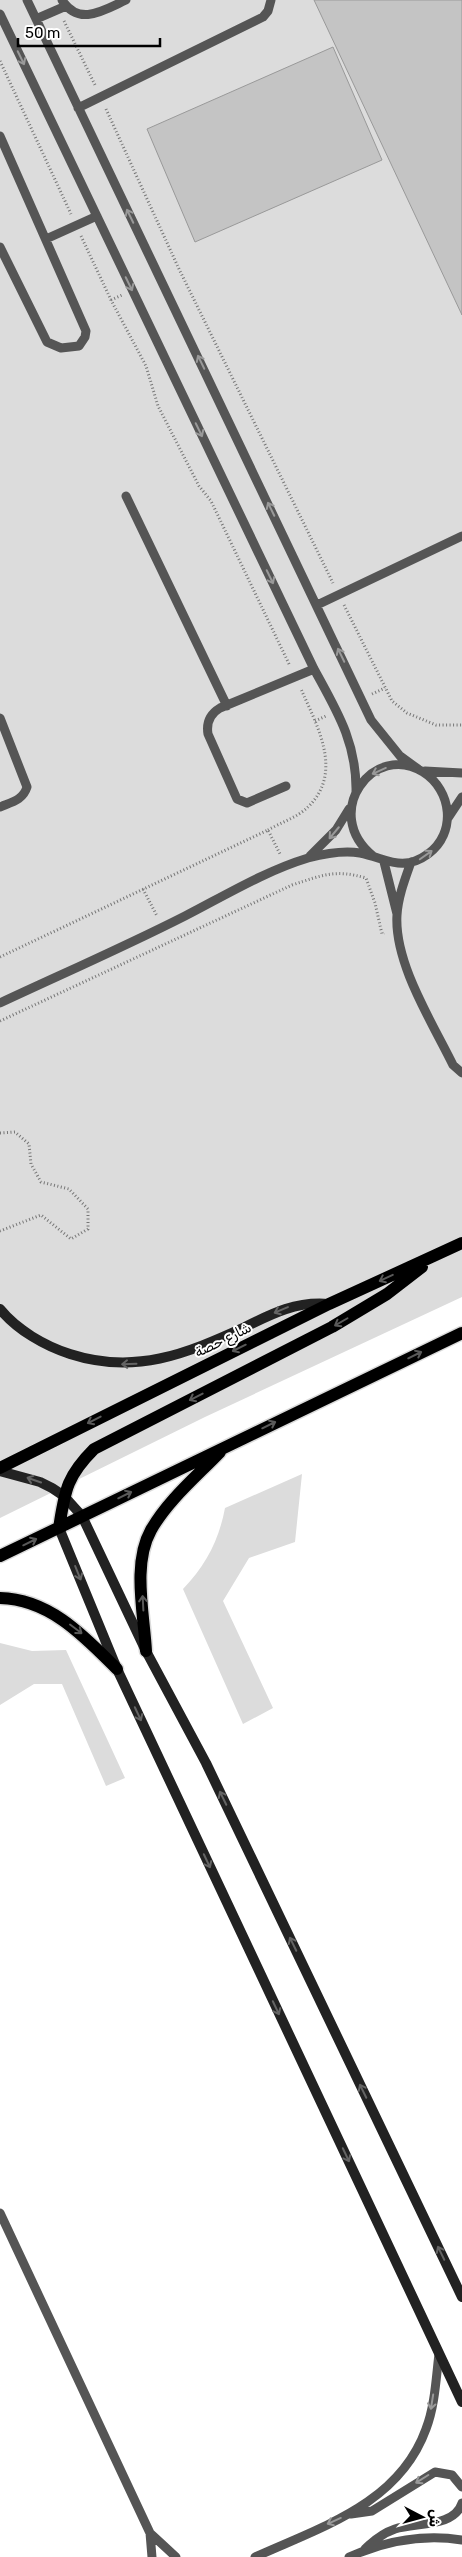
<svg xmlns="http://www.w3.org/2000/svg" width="462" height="2557" font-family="Rubik,'Noto Sans Arabic',sans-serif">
  <rect width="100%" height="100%" fill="#fff"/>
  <path fill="#dcdcdc" d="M0 0H462V1297L205 1417 0 1518Z
    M302 1474 295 1542 249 1558 223 1601 273 1708 243 1724 183 1589C206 1565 219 1540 225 1508Z
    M0 1643 32 1651 66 1650 125 1778 106 1786 62 1684H34L0 1705Z"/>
  <path fill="#c4c4c4" stroke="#999" d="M314 0H462V315Z
    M333 47 382 160 195 242 147 129Z"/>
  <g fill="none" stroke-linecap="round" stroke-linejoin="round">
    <g stroke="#dbdbdb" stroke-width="15">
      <path id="primary" d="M0 1468 329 1304 462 1243
        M59 1528C65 1491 66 1477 94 1449L332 1327 387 1294 422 1267
        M0 1556 462 1333
        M0 1598C50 1599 85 1637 117 1669
        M146 1651C144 1614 132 1564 151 1530 168 1500 197 1476 220 1452"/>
    </g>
    <path stroke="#777" stroke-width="3" stroke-dasharray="1 2.5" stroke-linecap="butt" d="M64 21 95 85
      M0 61 71 214
      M106 109 179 269 333 583
      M81 236 111 300 146 366 158 406 199 486 211 501 290 666
      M111 300 122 295
      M344 605 392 701 407 713 436 725H462
      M372 694 385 688
      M315 721 326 716
      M268 830C280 823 298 817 308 807 344 772 317 726 301 689
      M143 889 157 916
      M0 957 268 830 280 854
      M0 1021 292 885C323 875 335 869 366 878L375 903 382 934 384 933
      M0 1133 15 1132 29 1144 31 1164 41 1182 69 1189 88 1209V1229L71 1239 41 1215 0 1231"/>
    <path stroke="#555" stroke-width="9" d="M27 0 371 720 400 756 418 769
      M62 0C79 27 104 10 126 0
      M0 14 314 669C337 711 357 743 356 792
      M36 19 66 6
      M78 108 263 17 268 11 271 0
      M0 136 86 331 85 337 79 346 61 348 47 342 0 247
      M46 239 97 216
      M126 496 227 706
      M317 605 462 536
      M0 718 27 787C23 800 12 802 0 807
      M425 771 462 773
      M286 786 247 803 237 799 208 734C206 722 210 714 220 708L314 669
      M448 818 462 797
      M310 856 336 830 349 809
      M384 862 397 914
      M411 862C405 879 398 897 397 915 394 963 432 1022 453 1065L462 1073
      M0 1003C62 974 124 947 185 916 224 896 265 871 308 858 323 854 344 850 360 853 386 858 402 873 428 854 457 833 452 790 423 772 374 741 320 813 373 856
      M0 2213 150 2533 176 2557
      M351 2514 372 2511 435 2472 452 2475 462 2487
      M150 2533 152 2557
      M365 2549C374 2540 383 2533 395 2529 415 2522 454 2528 462 2503
      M255 2557C321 2527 399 2504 426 2429 435 2406 436 2378 439 2354
      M349 2557C385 2541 423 2534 462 2540"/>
    <path stroke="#222" stroke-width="10" d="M0 1309C17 1330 45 1346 70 1354 135 1375 186 1354 245 1327 273 1313 297 1301 329 1304
      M0 1471 40 1482 52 1488 64 1496 82 1516 146 1651 206 1763 462 2297
      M59 1528 117 1669 462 2402"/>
    <use href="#primary" stroke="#000" stroke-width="12"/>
  </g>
  <defs><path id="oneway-shaft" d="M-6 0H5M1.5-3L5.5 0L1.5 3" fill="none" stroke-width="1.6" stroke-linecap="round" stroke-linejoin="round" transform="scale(1.25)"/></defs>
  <g stroke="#999">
    <use href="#oneway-shaft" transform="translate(21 58) rotate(64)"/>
    <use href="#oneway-shaft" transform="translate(130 216) rotate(-116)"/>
    <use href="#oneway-shaft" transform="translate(129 284) rotate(64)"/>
    <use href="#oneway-shaft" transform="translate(201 362) rotate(-116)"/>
    <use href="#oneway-shaft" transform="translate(199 430) rotate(64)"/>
    <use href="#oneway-shaft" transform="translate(271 509) rotate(-116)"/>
    <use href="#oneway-shaft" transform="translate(270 577) rotate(64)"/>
    <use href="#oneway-shaft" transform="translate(341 655) rotate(-116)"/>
    <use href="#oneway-shaft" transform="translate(379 771) rotate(156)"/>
    <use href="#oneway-shaft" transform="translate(334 833) rotate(130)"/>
    <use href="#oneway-shaft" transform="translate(426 855) rotate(-35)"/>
    <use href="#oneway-shaft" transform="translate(432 2402) rotate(99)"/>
    <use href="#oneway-shaft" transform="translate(422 2479) rotate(148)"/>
    <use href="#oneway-shaft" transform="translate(334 2521) rotate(156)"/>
  </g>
  <g stroke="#595959">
    <use href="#oneway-shaft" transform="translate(386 1278) rotate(155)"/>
    <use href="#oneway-shaft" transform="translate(341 1322) rotate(150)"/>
    <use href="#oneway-shaft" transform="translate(239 1348) rotate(154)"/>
    <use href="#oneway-shaft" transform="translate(415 1355) rotate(-26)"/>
    <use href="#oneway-shaft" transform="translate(196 1397) rotate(153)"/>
    <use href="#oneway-shaft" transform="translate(94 1420) rotate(153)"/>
    <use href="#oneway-shaft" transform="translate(269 1425) rotate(-26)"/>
    <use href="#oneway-shaft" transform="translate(125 1495) rotate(-26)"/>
    <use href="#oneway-shaft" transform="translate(30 1542) rotate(-26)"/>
    <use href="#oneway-shaft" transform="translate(143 1603) rotate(-93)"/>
    <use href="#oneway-shaft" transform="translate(76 1629) rotate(37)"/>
  </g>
  <g stroke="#646464">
    <use href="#oneway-shaft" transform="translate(281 1310) rotate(157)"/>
    <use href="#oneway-shaft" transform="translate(129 1364) rotate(178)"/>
    <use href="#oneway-shaft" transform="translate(34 1480) rotate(-161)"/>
    <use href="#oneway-shaft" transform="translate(78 1573) rotate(68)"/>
    <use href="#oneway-shaft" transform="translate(138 1714) rotate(65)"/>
    <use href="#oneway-shaft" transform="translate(223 1798) rotate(-116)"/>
    <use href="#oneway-shaft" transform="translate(207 1861) rotate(65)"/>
    <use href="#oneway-shaft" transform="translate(293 1944) rotate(-116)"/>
    <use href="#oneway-shaft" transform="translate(276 2008) rotate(65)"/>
    <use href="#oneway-shaft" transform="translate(363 2091) rotate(-116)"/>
    <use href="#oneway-shaft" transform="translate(346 2155) rotate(65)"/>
    <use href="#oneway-shaft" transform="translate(441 2253) rotate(-116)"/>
  </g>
  <g text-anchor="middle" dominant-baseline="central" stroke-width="4" stroke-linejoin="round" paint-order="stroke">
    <g font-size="14" fill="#000" stroke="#fff">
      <text transform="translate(223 1340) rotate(-26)">شارع حصة</text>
    </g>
  </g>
  <g transform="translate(422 2517) rotate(96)" stroke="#ffffff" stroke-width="4" paint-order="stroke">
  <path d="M0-4L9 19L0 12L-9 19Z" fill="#000000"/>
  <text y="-8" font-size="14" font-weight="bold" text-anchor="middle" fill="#000000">ش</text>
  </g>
  <path d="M18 38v8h142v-8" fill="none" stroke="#000000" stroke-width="2.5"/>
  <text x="25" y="38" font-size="15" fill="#000000" stroke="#ffffff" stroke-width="4" paint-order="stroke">50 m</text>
</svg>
